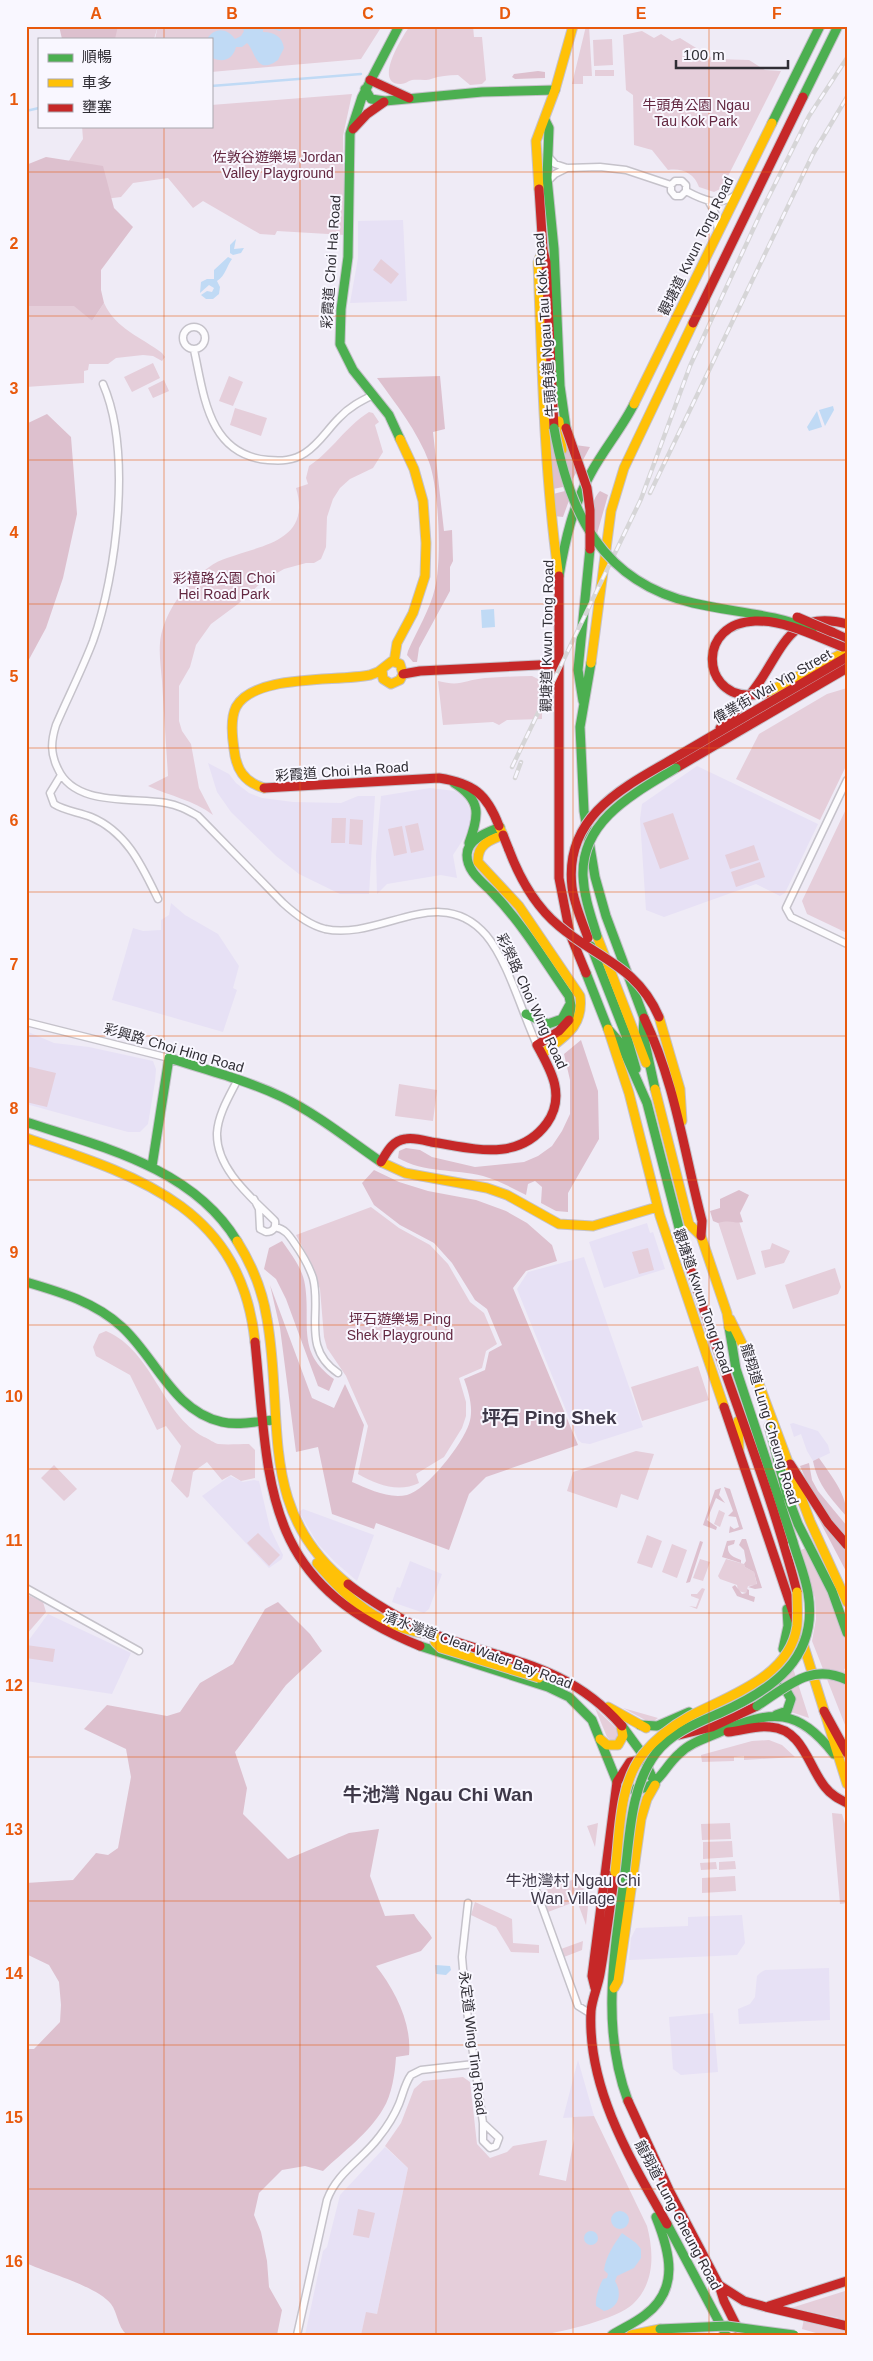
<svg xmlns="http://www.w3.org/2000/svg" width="873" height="2361" font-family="Helvetica,'Noto Sans TC',sans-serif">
  <rect width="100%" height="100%" fill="#efebf6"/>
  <path fill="#e7e1f5" d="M403 220 407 301 350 303 358 258V221Z
    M208 763 229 774 236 783 249 793 262 798 293 802 341 803 358 796H375L369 894H340L299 874 276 856 231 812 217 792Z
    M697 766 818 824 785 893 780 896 756 884 664 917 646 910 640 819 642 804Z
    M430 788 455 791 464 797 472 814V823L466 835 453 855 457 878 441 875 387 884 377 894 376 855 381 796Z
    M171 903 185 915 218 934 239 966 233 988 237 990 223 1032 112 1000 133 928 143 931 161 930V920L169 915Z
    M26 1031 54 1043 89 1047 153 1061 156 1069 155 1082 148 1124 140 1132H128L26 1104Z
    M647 1223 650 1233 653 1232 665 1269 604 1288 589 1242Z
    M584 1257 643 1427 590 1444 582 1443 578 1440 517 1289 528 1272Z
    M793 1423 818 1431 828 1445 830 1453 813 1461 807 1451 801 1434 794 1437 790 1424Z
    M230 1476 243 1482 254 1480 259 1481 270 1528 283 1555 282 1559 269 1568 202 1496Z
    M303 1509 374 1535 357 1581 335 1562 318 1544 299 1512Z
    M410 1561 442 1574 429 1609 424 1613 392 1602 397 1587 400 1588Z
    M48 1614 131 1653 112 1694 26 1681V1644Z
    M742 1915 745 1943 737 1955 629 1960 631 1938 636 1928 688 1926V1917Z
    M829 1968 830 2020 739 2024 738 2009 750 2004 755 1997 757 1976 760 1973 765 1970Z
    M713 2013 718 2072 681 2075 673 2069 669 2017Z
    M578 2060 594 2116 563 2118Z
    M385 2147 408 2168 377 2314 366 2313 361 2335H305L323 2251 327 2247 340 2195Z"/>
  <path fill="#e5ceda" d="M110 26H158L154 39H99Z
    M158 26H382L361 59 211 72V39H155Z
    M410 26H473L474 37H482L486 80 482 84 470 85 458 75C448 75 440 76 431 79 426 81 418 79 412 80 408 81 405 84 401 84 372 85 403 35 410 26Z
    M586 26H589L592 76H583V84H572Z
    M642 31 654 38 661 34 672 41 680 38 714 59 749 60 765 70 781 71 722 188 714 192 699 187C694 173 682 168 668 170L652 150 634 145 633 95 626 90 623 35Z
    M612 39 613 65 594 66 593 40Z
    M595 70H614V76H595Z
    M352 94 343 136 345 235 277 231 275 235 260 234 203 201 193 208 168 178 133 183 121 197 39 207 83 139 82 126H211V105Z
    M381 259 399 274 391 284 373 270Z
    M104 303C116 329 141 337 162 353L165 357 162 361 153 356 143 355 116 358 108 364H89L88 370 84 371V383L26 387V306H75L92 321Z
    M153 363 160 378 132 392 124 377Z
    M229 376 243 382 233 406 219 401Z
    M164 380 169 391 153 398 148 388Z
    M235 408 267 418 261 436 230 425Z
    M369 412 373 413 379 422 375 425 383 452 373 468 350 479 340 488 333 499 327 517 326 547 321 559 314 563H306L284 569 263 581 238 604 211 624 196 645 190 667 179 686V721L182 731 191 744 199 788 213 815C193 800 170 796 148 786L168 776C166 744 164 713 162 681 161 669 159 655 160 643 162 620 177 596 193 580 203 571 214 562 227 558 262 545 312 541 296 488L308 484 306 478 309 466C332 451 345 427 369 412Z
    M532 676 540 680 542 686V719L507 720 499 725 493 722 443 725 438 681C461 687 464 680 485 678 500 677 516 676 532 676Z
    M847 688V764L820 820 736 779 759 734 827 694Z
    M847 807V933L807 914 802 901Z
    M673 813 689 859 660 869 643 823Z
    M332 818H346L345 843H331Z
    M350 819 363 820 362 845 349 844Z
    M418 823 424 850 411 853 405 826Z
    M402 826 407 853 394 856 388 829Z
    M754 845 759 860 730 869 725 855Z
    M760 862 765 877 736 887 731 872Z
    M26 1066 56 1073 47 1107 26 1102Z
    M399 1084 437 1090 433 1121 395 1116Z
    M371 1207 399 1228 430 1245 448 1264 470 1302 484 1313 497 1344 486 1351 482 1368 459 1378 466 1402V1416L462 1428 444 1457 416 1474 419 1483C399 1493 377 1485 358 1474L368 1426 346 1376 327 1348 324 1337 320 1289 309 1259 296 1235Z
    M737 1215 756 1274 737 1280 718 1222Z
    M772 1243 790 1251 784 1263 765 1268 761 1251 770 1249Z
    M648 1248 654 1270 639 1274 632 1252Z
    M835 1268 841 1287 838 1294 793 1309 785 1285Z
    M106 1331C153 1351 161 1414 204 1437 209 1439 214 1443 218 1444 228 1445 239 1444 249 1444L255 1450V1478L241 1481 231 1475 222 1480 207 1462 193 1472 189 1496 187 1498 171 1481 181 1446 166 1426 157 1430 130 1375 96 1356 93 1347 99 1334Z
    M698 1366 709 1400 642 1421 631 1387Z
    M636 1451 654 1454 638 1500 621 1494 617 1508 567 1491 573 1472Z
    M54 1465 77 1489 64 1501 41 1478Z
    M719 1510 725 1513 720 1527 714 1524Z
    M258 1533 280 1555 269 1566 247 1543Z
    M647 1535 662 1541 652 1568 637 1563Z
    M672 1544 687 1550 677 1578 662 1572Z
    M806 1548 834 1605 847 1644V1668L844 1669 847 1676V1730L812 1641 816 1619 815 1599 801 1550Z
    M700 1559 710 1562 703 1581 693 1578Z
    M726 1559 744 1564 745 1567 754 1572 757 1585 748 1586 746 1593 738 1591 737 1585 720 1579 718 1576Z
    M702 1588 705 1589 697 1609 689 1606 696 1607 699 1599 691 1596V1594H697Z
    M26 1594 43 1602 46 1612 26 1635Z
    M26 1645 55 1649 53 1662 26 1658Z
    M784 1661 793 1668 809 1718 791 1712 794 1705 769 1676Z
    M595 1708 617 1729 619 1733 617 1740 611 1741 607 1737Z
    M623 1708 658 1718 654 1721H647Z
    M769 1740 782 1745 795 1757 744 1760V1756L734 1757V1761L702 1762 701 1755 752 1741Z
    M832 1813 842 1814 847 1830V1903L840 1904Z
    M598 1823 595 1847 587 1826Z
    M730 1823 731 1839 702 1840 701 1824Z
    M732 1841 733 1857 703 1859V1842Z
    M735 1861 736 1869 719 1870V1862Z
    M716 1862 717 1869 701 1870 700 1863Z
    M735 1876 736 1891 702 1893V1878Z
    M580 1877 584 1884 583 1896 589 1897 586 1925 577 1901 548 1912 540 1892Z
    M475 1902 512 1919 513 1943 539 1945V1953L511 1952 496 1927 471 1915Z
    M583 1941 582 1950 564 1957 561 1949Z
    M463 2077 470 2082 477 2144 490 2158 507 2152 513 2146 547 2140 539 2175 566 2181 574 2139 573 2117 594 2116 647 2226C654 2253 655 2283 633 2304 617 2319 563 2332 540 2335 522 2337 502 2335 483 2335 443 2335 402 2335 361 2335L366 2312 377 2314 408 2168 385 2146 401 2123 414 2089 423 2081Z
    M358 2209 375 2213 369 2238 353 2235Z
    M845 2291 847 2293V2335H823L802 2329 804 2319 839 2318 791 2308Z"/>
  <path fill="#ddc0ce" d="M59 26H118L115 39H62Z
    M538 71 545 72V78L515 79 512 77 514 74Z
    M46 157 103 166 114 208 133 227 101 270V290L104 303 92 321 74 306H26V165Z
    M440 376 445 429 433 432 444 531 452 530 453 561 450 567V591L419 648 417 662H413L407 655 408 651C417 630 430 610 435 588 442 560 439 489 429 462 418 432 396 404 377 378Z
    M548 396 563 487 553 489Z
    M47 414 71 437 77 514 63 578 46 628 26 665V424Z
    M560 424 575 445 590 447 570 484Z
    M569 490 571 495 563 517 554 516 553 494Z
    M600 491 608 495 597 534C589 522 590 501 600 491Z
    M581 1040 598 1091 599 1139 568 1193V1212L556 1211 541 1203 542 1187 535 1181 528 1184 526 1195C512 1188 498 1180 483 1176 455 1169 424 1173 398 1158L399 1151 406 1148 420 1150 432 1157 475 1167 524 1162 538 1156 552 1146 562 1131 570 1114V1080L564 1054Z
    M374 1170 399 1182 428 1191 476 1200 506 1211 527 1223 552 1245 557 1261 526 1271 513 1288 578 1445 486 1477 469 1494 449 1550 376 1523 374 1529 332 1514 318 1447 296 1452 280 1328 270 1285 312 1398 334 1408 345 1384 364 1425 352 1482C369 1489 388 1499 407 1495 427 1490 463 1443 469 1424 474 1409 469 1393 464 1379L485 1370 489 1352 502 1345 487 1309 475 1300 452 1263 434 1243 400 1225 374 1205 362 1183Z
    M739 1190 749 1195 740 1213 743 1222C734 1224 731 1219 718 1223L713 1221 710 1211 720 1208V1199Z
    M282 1241C291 1254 303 1269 305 1285 311 1324 296 1352 334 1379L329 1391 318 1386 286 1299 276 1279 264 1269 269 1248Z
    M819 1458C832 1477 847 1494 847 1517 831 1498 818 1486 813 1461Z
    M809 1463 812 1480 818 1491 847 1526V1541L811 1491 800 1466Z
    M724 1487 730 1489 743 1529 729 1533 730 1526 734 1529 739 1527 736 1517 728 1516 733 1511Z
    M721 1488 719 1495 725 1503 716 1498 707 1520 717 1527 716 1530 703 1525 715 1490Z
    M816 1514 847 1551V1573Z
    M742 1539H746L762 1588 755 1589 748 1587 757 1584 754 1572 745 1567 744 1564 746 1561 744 1550 739 1545Z
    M735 1540 734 1544 728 1546C727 1555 734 1557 741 1560V1563L722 1557 727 1541Z
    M700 1541 703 1542 690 1582 686 1583Z
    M735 1585 742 1594 746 1593 747 1589 749 1590V1595L755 1597 754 1602 737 1596 732 1587Z
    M278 1602 310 1634 322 1651 286 1685 235 1752 247 1788 243 1814 288 1859 349 1833 379 1829 370 1876 385 1916 414 1914C419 1924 427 1928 432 1938L421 1951 376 1966C395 1990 412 2023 409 2055L396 2057C395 2073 392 2095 383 2109 369 2133 343 2152 323 2171L305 2166 282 2170 259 2193 254 2215 261 2232 267 2261 269 2287 282 2310 277 2335H127C117 2326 118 2313 111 2304 97 2286 47 2273 26 2263V2049H34L60 2022 61 2005 59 1982 49 1965 26 1954V1883L73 1880 96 1853 108 1855 118 1848 131 1777 126 1749 84 1729 107 1705 167 1716 180 1712 200 1683 233 1664 265 1609Z"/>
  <path fill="#c0daf5" d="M240 26H287L280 31 269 28 263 29V32C275 32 282 37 284 48L278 60C256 76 256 52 247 43L242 47H236C233 59 223 64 211 57V39H207C215 27 227 28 235 39L241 36 244 31Z
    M236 239 234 249 244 248 241 253 233 255 230 253V245Z
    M228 257 232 259C226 267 226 275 217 281L220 287 219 294 213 299H206L201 295 207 291 212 292 214 288 209 285 200 293 201 282 207 279H214V270Z
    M833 406 834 410 825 426 819 410Z
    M817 411 822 427 809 431 807 427Z
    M494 609 495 627 482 628 481 610Z
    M435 1965 450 1966 451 1970 446 1975 436 1974Z
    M611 2220a9 9 0 1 1 18 0a9 9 0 1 1-18 0Z
    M584 2238a7 7 0 1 1 14 0a7 7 0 1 1-14 0Z
    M622 2233 636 2243 641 2249V2258L634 2268 617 2276 615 2281C622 2292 620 2308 604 2311L596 2306C595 2297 599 2287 603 2279L607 2278 608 2274 604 2270C606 2256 614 2244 622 2233Z"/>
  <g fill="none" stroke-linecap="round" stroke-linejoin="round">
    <path stroke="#c0daf5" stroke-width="2.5" d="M211 86 361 74
      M26 111 39 108"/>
    <g stroke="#c5c2ca" stroke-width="9">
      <path id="street" d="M547 155 555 164 567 168 600 167 626 170 671 185
        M548 181 555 174 567 168
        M671 185V191L675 196H681L686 191
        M671 185 675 181H682L686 185V191
        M686 191C703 200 718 207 736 195
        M709 202 715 213 718 230
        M183 338a11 11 0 1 1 22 0a11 11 0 1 1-22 0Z
        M194 350C204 395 208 455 268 460 281 461 293 461 305 453 319 444 327 430 339 418 349 407 361 401 373 395
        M103 384C132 451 117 573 93 641 82 670 68 697 56 725 51 741 50 753 58 769 75 807 133 797 166 803 178 805 187 810 198 816L283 903C296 915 309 925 325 929 380 941 440 881 486 935 508 961 522 1013 537 1045
        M61 775 50 793 54 804C65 811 79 812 91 817 127 832 142 866 158 899
        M847 780 786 908 791 917 847 944
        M26 1022 169 1058
        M238 1079C230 1095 218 1114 217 1133 216 1169 252 1198 275 1221 276 1228 273 1232 266 1232L260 1229 259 1209 254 1199
        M275 1227C285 1229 289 1235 295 1244 302 1254 309 1266 313 1278 322 1312 301 1348 338 1373
        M26 1588 139 1651
        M536 1890 578 2006 591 2014
        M468 1903 462 1957 466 2004 483 2123V2141L490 2148 496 2146 499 2138 483 2123
        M297 2335 327 2200C337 2172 362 2160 379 2137 387 2127 394 2116 399 2104 403 2094 405 2083 411 2075L421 2070 474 2064"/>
    </g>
    <g stroke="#c5c2ca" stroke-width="11">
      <path id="fast" d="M399 26 362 97 350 134 348 257 341 309 340 344 353 370 389 415 400 439
        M365 89 371 99 385 101 482 92 555 90
        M803 97 838 26
        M545 120 549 128 547 178 554 249 560 386 566 428
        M772 123 820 26
        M559 576C565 540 573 505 591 473 604 449 622 428 634 404
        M591 663 580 727 584 811 595 877 606 916 644 1018 643 1034 655 1089
        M583 701 578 670 590 549
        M454 783C482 800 479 816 469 843
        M500 827C488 832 467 839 467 855 467 871 481 881 492 892 522 923 544 960 569 996L571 1006 569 1020
        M591 946 627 1038 636 1069
        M586 973 608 1029 621 1044 647 1103 684 1247
        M526 1014 548 1024 562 1019 569 1006
        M26 1122C102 1147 193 1168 237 1241
        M152 1166 169 1058C207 1070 246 1080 282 1097 317 1114 349 1140 381 1162
        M26 1282C60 1292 95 1302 122 1327 156 1358 173 1411 222 1422 239 1426 258 1421 275 1420
        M729 1327 736 1369 793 1542
        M769 1426 787 1495 798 1524 832 1591 847 1633
        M420 1646 548 1687 569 1697 592 1720 617 1782
        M783 1649 788 1626 787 1609
        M776 1715 787 1711 791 1699 787 1692 777 1686
        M640 1725 657 1726 689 1712
        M622 1726 641 1752 655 1784
        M631 1789C658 1792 662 1768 680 1753 691 1742 707 1738 720 1732 772 1709 798 1708 834 1754
        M625 1873C615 1949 600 2027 628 2101
        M667 2224 726 2335
        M612 2335C623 2328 635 2323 645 2315 680 2289 670 2252 656 2217"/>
    </g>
    <g stroke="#c5c2ca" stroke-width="11">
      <path id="slow" d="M539 189 536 141 555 90 573 26
        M543 250 538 262C542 365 544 468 558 571
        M634 404 772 123
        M559 421 562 450
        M394 662 397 643 413 613 425 576 426 543 423 501 414 469 400 439
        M591 663 611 511 624 468 693 323
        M766 693 845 652
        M264 788C244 782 236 769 234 749 232 736 230 719 236 707 254 674 335 682 370 675L378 672 392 661 400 664 403 674 400 680 391 684 383 679 382 670
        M499 826 503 835C489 840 477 845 478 862L519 906 580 996C584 1027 564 1037 542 1054
        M597 936 646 1063
        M659 1017 680 1089 682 1121
        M608 1029 629 1093 660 1216 724 1407
        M655 1089 689 1224 701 1236 727 1313 729 1327
        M26 1138C138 1176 241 1207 255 1342
        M381 1162 405 1173 487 1188 507 1195 559 1224 593 1226 657 1207
        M237 1241C252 1265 263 1292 267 1319 285 1419 256 1511 348 1584
        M730 1319 750 1360 810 1521 847 1602
        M738 1421 739 1449
        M317 1563C347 1599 381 1629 430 1634
        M802 1640 847 1784
        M608 1707 646 1728
        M600 1739 607 1745H618L623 1736 621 1726
        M614 1988 618 1981 641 1819 647 1799 655 1785
        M631 2335 660 2329"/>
    </g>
    <g stroke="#c5c2ca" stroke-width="11">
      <path id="jam" d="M370 80 409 98
        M353 129 367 114 384 102
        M539 189 543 250 546 262 554 428
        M693 323 803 97
        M559 576V878L570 934 586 973
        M832 632 847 639
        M403 674 420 671 559 664
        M720 728C734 713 749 698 760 681 785 643 793 610 847 624
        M671 760 847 657
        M676 768 847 668
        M264 788 439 778C473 783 487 794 499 826
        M503 835 509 850
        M644 1018C675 1082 684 1152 702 1221L701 1236
        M381 1162C387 1152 392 1141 405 1139 413 1137 423 1140 431 1142 472 1148 518 1163 547 1123 566 1096 551 1070 537 1045L559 1031 569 1020
        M684 1247C718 1363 767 1475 797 1592
        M255 1342C270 1491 262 1582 420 1646
        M724 1407 796 1621
        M790 1464 828 1523 847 1545
        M348 1584C367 1599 403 1621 426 1631 500 1661 565 1661 622 1726
        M824 1711 847 1753
        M728 1732C742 1731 756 1725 770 1727 803 1729 808 1766 825 1787 831 1795 839 1799 847 1803
        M679 1735 712 1727 757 1706
        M617 1782 630 1762 645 1759
        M615 1872C610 1906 606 1940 600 1974 598 1986 592 1999 591 2011 587 2088 630 2159 667 2224
        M595 1988 592 1976 617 1782
        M628 2101 669 2190 719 2285 724 2301 741 2335
        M719 2285 744 2301 766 2307
        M769 2306 847 2281
        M766 2307 847 2326"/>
    </g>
    <use href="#street" stroke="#fdfcfe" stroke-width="6"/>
    <use href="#fast" stroke="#4caf50" stroke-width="9"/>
    <use href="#slow" stroke="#ffc107" stroke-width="9"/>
    <use href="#jam" stroke="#c62828" stroke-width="9"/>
    <g stroke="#d6d5d7" stroke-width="4.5">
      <path id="rail" d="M650 493 813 154 847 97
        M512 767 641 499 690 366 763 208 809 116 847 58
        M515 778 521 762"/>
    </g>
    <use href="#rail" stroke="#f9f7ff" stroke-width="2.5" stroke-dasharray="8" stroke-linecap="butt"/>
    <g stroke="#c5c2ca" stroke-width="11" stroke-linecap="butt">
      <path id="fast-bridge" d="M554 428C569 513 602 582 693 603 735 613 772 613 812 630
        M597 936C591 916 584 897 583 876 581 820 635 793 676 768
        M757 1706C787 1687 811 1662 847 1680
        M625 1873C630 1833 631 1786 656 1753 671 1733 697 1723 720 1713 772 1690 819 1658 808 1593 805 1575 798 1559 793 1542
        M660 2329 727 2326 794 2335"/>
    </g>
    <g stroke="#c5c2ca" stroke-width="11" stroke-linecap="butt">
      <path id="slow-bridge" d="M434 1634 435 1642 441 1648 539 1678
        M615 1872C620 1835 618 1785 643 1754 656 1738 672 1726 690 1716 728 1696 790 1677 797 1626 798 1615 797 1603 797 1592"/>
    </g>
    <g stroke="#c5c2ca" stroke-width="11" stroke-linecap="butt">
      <path id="jam-bridge" d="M566 428 587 488 590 510V549
        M797 617 832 632
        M766 693C760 694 753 695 747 695 701 693 698 623 755 621 785 620 815 636 843 647
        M509 850C520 879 535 906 559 926 598 959 637 966 659 1017
        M588 938C582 921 574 904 572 887 564 818 620 789 671 760"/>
    </g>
    <use href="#fast-bridge" stroke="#4caf50" stroke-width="9"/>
    <use href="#slow-bridge" stroke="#ffc107" stroke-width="9"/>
    <use href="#jam-bridge" stroke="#c62828" stroke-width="9"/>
  </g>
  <path fill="none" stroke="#e8590c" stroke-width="1" stroke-opacity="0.55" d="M164 26V39M300 26V2335M436 26V2335M573 26V2335M709 26V2335M164 126V2335M26 172H847M26 316H847M26 460H847M26 604H847M26 748H847M26 892H847M26 1036H847M26 1180H847M26 1325H847M26 1469H847M26 1613H847M26 1757H847M26 1901H847M26 2045H847M26 2189H847"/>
  <g text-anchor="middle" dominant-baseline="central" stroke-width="4" stroke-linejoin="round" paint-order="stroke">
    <g font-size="14" fill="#632740" stroke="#f9f7ff">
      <text x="696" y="105">牛頭角公園 Ngau<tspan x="696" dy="16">Tau Kok Park</tspan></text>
      <text x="278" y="157">佐敦谷遊樂場 Jordan<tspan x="278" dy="16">Valley Playground</tspan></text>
      <text x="224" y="578">彩禧路公園 Choi<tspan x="224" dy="16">Hei Road Park</tspan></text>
      <text x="400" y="1319">坪石遊樂場 Ping<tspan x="400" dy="16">Shek Playground</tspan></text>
    </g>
    <g font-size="14" fill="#302e35" stroke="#f9f7ff">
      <text transform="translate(696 246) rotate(-64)">觀塘道 Kwun Tong Road</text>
      <text transform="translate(331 262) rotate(-86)">彩霞道 Choi Ha Road</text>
      <text transform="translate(545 325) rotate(-94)">牛頭角道 Ngau Tau Kok Road</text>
      <text transform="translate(547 636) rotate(-89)">觀塘道 Kwun Tong Road</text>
      <text transform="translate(772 686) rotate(-30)">偉業街 Wai Yip Street</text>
      <text transform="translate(342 771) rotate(-4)">彩霞道 Choi Ha Road</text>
      <text transform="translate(532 1001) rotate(65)">彩榮路 Choi Wing Road</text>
      <text transform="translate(174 1048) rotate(16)">彩興路 Choi Hing Road</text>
      <text transform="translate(703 1301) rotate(71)">觀塘道 Kwun Tong Road</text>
      <text transform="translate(770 1424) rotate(73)">龍翔道 Lung Cheung Road</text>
      <text transform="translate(478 1650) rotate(20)">清水灣道 Clear Water Bay Road</text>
      <text transform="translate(473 2043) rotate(83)">永定道 Wing Ting Road</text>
      <text transform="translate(678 2215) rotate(62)">龍翔道 Lung Cheung Road</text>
    </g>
    <g font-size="16" fill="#3e3848" stroke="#f9f7ff">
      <text x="573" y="1880">牛池灣村 Ngau Chi<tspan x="573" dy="18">Wan Village</tspan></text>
    </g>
    <g font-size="19" font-weight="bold" fill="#3e3848" stroke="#f9f7ff">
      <text x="549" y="1417">坪石 Ping Shek</text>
      <text x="438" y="1794">牛池灣 Ngau Chi Wan</text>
    </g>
  </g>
  <rect width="873" height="2361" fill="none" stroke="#f9f7ff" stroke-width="55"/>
  <rect x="38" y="38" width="175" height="90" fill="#f9f7ff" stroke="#a9a7ae"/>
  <rect x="48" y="54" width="25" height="8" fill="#4caf50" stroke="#a9a7ae"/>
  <text x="82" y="62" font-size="15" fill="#302e35">順暢</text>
  <rect x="48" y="79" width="25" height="8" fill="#ffc107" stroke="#a9a7ae"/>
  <text x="82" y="88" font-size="15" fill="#302e35">車多</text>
  <rect x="48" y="104" width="25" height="8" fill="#c62828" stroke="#a9a7ae"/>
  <text x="82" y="112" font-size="15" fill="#302e35">壅塞</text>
  <path d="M676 60v8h112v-8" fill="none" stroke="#302e35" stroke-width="2.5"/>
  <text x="683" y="60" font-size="15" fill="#302e35" stroke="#f9f7ff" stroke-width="4" paint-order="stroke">100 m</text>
  <rect x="28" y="28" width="818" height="2306" fill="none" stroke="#e8590c" stroke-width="2"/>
  <g font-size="16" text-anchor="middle" font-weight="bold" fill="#e8590c">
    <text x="96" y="19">A</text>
    <text x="232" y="19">B</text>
    <text x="368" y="19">C</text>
    <text x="505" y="19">D</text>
    <text x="641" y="19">E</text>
    <text x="777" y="19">F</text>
    <text x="14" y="105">1</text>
    <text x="14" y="249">2</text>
    <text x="14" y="394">3</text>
    <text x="14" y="538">4</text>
    <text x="14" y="682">5</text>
    <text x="14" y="826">6</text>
    <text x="14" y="970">7</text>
    <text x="14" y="1114">8</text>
    <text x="14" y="1258">9</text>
    <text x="14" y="1402">10</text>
    <text x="14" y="1546">11</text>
    <text x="14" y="1691">12</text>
    <text x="14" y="1835">13</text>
    <text x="14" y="1979">14</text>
    <text x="14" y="2123">15</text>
    <text x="14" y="2267">16</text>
  </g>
</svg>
